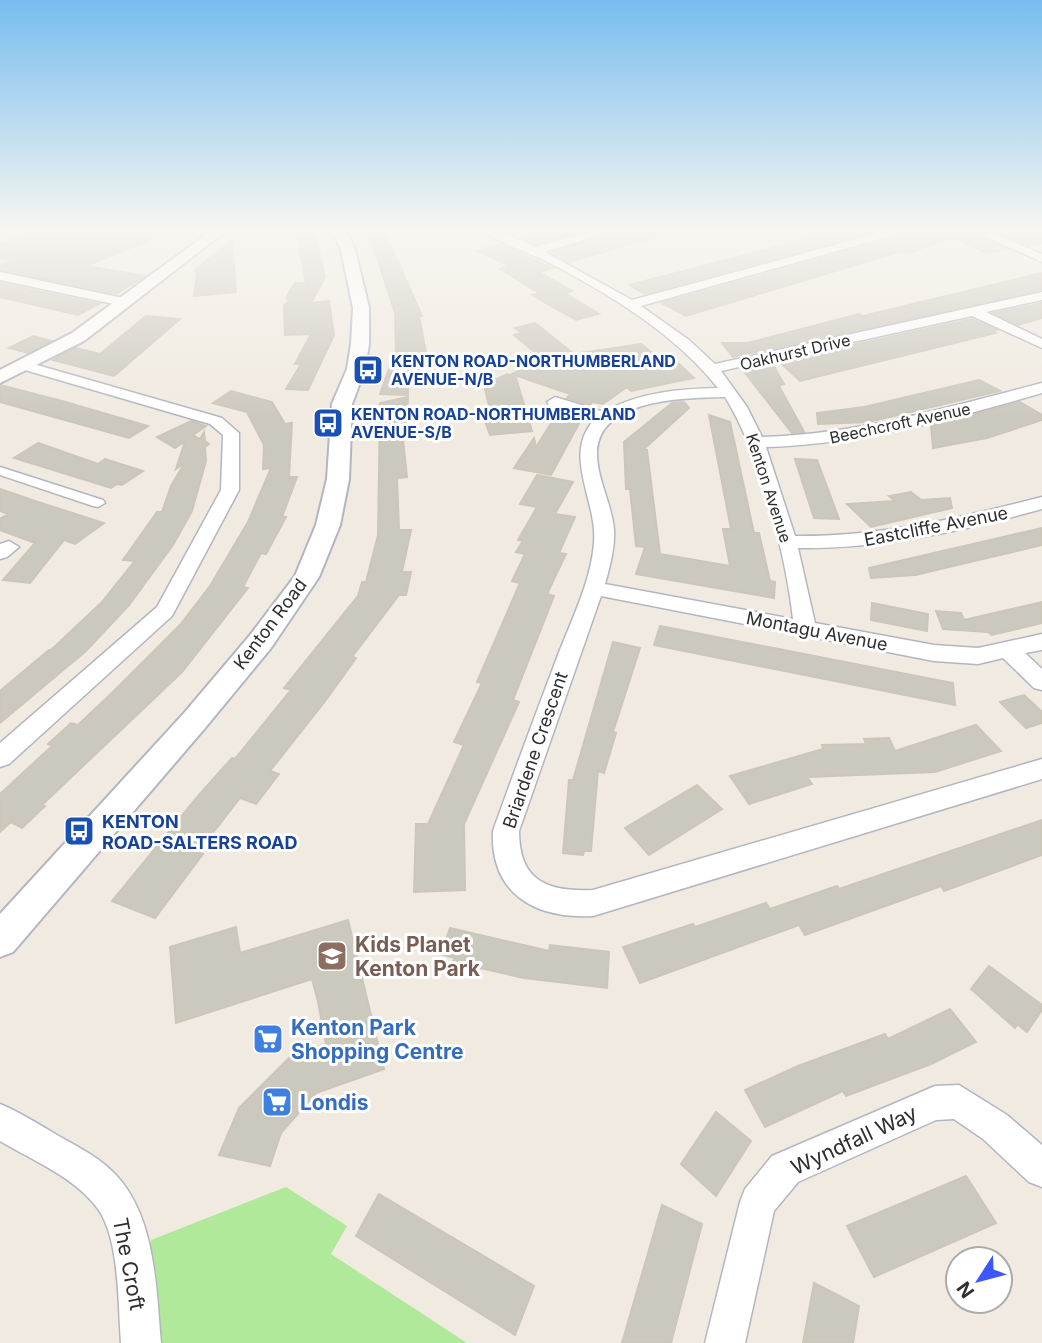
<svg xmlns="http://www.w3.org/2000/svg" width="1042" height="1343" font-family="Inter,sans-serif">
  <rect width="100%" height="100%" fill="#f0eae0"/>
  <path fill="#b0e99a" d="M286 1187 347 1226 331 1254 467 1343H151V1240Z"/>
  <path fill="#cbc8be" stroke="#ccc6b9" stroke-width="2" d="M39 230H173L86 266 145 276 116 294 0 270V266L12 261 0 258V244Z
    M296 230H314L325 277 311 303 329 301 334 335 308 390 286 389 301 364H295L311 334 285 335 284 305 288 303 287 296 295 283H306Z
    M368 230H384L422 316H419L426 353H423L416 377 408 376V395L380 394 396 350 395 313Z
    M547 230H586L535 244 521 238Z
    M613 230H668L669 233 569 262 552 253 610 234Z
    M799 230H881L645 294 629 285 815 237Z
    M909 230H968V233L908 253 902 251 686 316 662 303 906 235Z
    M1007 230H1042V243L1029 245 996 232Z
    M976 235 1008 249 987 253 955 239Z
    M232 240 236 292 194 296 197 274 195 270Z
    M500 244 553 268 539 272 572 291 564 293 599 314 576 320 532 295 539 293 500 269 510 266 478 251Z
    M1042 273V290L767 350 762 346 765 350 733 357 722 343H748L859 314 863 316Z
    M0 283 99 304 78 315 0 297Z
    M1042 303V318L1018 325 994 313Z
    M146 316 180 319 114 376 53 360 76 348 100 354Z
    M972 319 997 330 992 332 995 333 800 381 779 361Z
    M535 323 574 354 641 344 668 365 678 363 694 378 631 391 627 387 603 404 592 402 590 405 567 398 570 394 512 374 543 359 514 335 521 333 515 328Z
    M33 336 51 341 28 353 9 348Z
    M772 363 784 384 779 386 804 432 792 433 742 369Z
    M507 374 516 378 532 431 490 435 483 415 491 414 484 385Z
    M979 380 1000 391 868 422 818 424 817 413 864 407Z
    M0 385 62 401 148 426 129 438 0 402Z
    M231 391 272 402 285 424 292 423 289 477H297L282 517H286L266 554 261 553 243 587 248 588 182 672 42 805 45 806 22 828 11 822 0 832V794L52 746 48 744 71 723 78 725 115 690 180 625 210 586 248 522 271 468 263 469 264 445 247 412 213 403Z
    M408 397 406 439H403L407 477 397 478 399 530H411L402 572H411L406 595H399L352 657 356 658 326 700 270 771 279 774 256 804 240 798 198 852 203 854 155 918 112 901 198 796 232 758 235 759 291 690 284 688 358 596 362 582H366L378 535 380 403Z
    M684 402 689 408 644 449 647 450 660 554 730 566 723 529H731L709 415 730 422 754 533H759L770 581 775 582 774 598 636 574 645 547 636 546 630 489H626L624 442 672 403Z
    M1020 402 1042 415V420L987 438 933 448 931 426Z
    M559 411 582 418 551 475 514 468 534 438 536 447Z
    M191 421 206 426 193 435 200 439 204 432 205 441 209 444 205 447 206 461 192 511 173 545 129 605 86 651 0 723V691L49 650H51L102 602 135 561 123 560 157 512H162L171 486 185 462 176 469 185 441 175 448 157 437Z
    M38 443 98 464 105 459 143 471 122 485 117 484 111 488 14 458Z
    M795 459 817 460 839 519 814 518Z
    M537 475 573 482 555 514 575 517 559 553 566 554 547 594 554 596 513 700 519 702 464 824 465 890 414 892 416 824H428L464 745 454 742 482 683 477 682 520 583 512 581 525 554 516 552 523 541 518 540 537 507 520 504Z
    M0 489 38 502 104 523 75 544 64 540 30 583 3 580 35 543 0 530V519L8 514 0 511Z
    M911 492 921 500 950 498 952 508 871 527 847 504 895 501 889 496Z
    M1042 528V545L915 575 871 578 869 568Z
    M1042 602V623L992 635 988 632 943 629 936 611 961 613 964 620Z
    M872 603 928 614 927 631 871 620Z
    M660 626 953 683 955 705 654 645Z
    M613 642 640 648 613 732 616 733 604 773 598 771 591 851H584L583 855 563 853 569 780H573Z
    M1024 695 1042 712V723L1026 728 1000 702Z
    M976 725 1001 751 935 772 807 777 812 784 749 804 730 776 823 749 822 745 866 744 864 739 889 738 895 751Z
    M697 785 722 809 649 855 625 828Z
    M1042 820V855L944 891 941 886 805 935 799 925 640 983 623 947 693 924 695 927 766 903 770 909 837 886 839 889Z
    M348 920 384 1069 316 1093 281 1133 270 1166 219 1155 239 1108 292 1055 326 1044 318 1002 312 979 176 1023 170 947 236 927 240 953Z
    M450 928 549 951 550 945 609 952 607 988 524 978 453 962 455 958 441 954Z
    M989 966 1042 1005V1010L1027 1032 1017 1024 1015 1028 971 989Z
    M950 1009 976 1042 931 1064 846 1096 843 1091 765 1127 745 1090 798 1066 885 1034 888 1039Z
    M716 1112 751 1141 716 1196 681 1164Z
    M966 1176 996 1223 874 1277 847 1226Z
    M379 1194 534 1286 515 1335 356 1236Z
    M662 1205 702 1224 671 1343H622Z
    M814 1283 859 1306 853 1343H803Z"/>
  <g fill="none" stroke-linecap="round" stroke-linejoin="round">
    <g stroke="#b4b5c2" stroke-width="3">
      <path id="pedestrian" d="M0 467 103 500 105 503 98 507 93 506 0 475Z"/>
    </g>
    <g stroke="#b4b5c2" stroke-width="3">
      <path id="minor" d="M483 230H498L535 247 594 230H610L609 232 545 252 632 300 890 230H906L905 232 641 306 689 340 715 364 1042 292V300L986 312 1042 339V348L972 316 721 371 747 407 762 437C860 434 948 407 1042 383V393C952 419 861 444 766 447L795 536C880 537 960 518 1042 497V509C962 531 882 549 798 548L815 623 934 645 978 648 1042 634V650L1025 653 1042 669V690L1034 688 1003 658 978 664 934 661 601 596 519 831C519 881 547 892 593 890L1042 759V779L593 916C535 919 490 894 493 831 514 772 536 713 558 655 572 619 591 581 594 543 598 502 561 454 595 419L549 405 547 402 555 397 604 412C639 392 679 389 718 388 673 332 609 294 546 261 526 251 499 244 483 230ZM725 397C759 451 786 555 793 619L605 584C610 566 615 548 614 530 612 503 596 478 597 451 600 398 687 398 725 397Z
        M971 230H986L1042 254V262Z
        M0 272 123 298 130 302 123 306 0 280Z
        M23 361 222 418 239 433V490L172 616 9 764 0 767V743L157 607 221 490 223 435 210 424 18 368 16 365 18 362Z
        M9 541 19 547 7 557 0 559V544Z
        M959 1085 1007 1115 1042 1145V1187L1029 1182 983 1139 954 1119 936 1120 798 1182 774 1211 745 1343H705L740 1202 745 1189 772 1156 935 1086Z
        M0 1104C20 1112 38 1124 57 1135 76 1146 99 1157 115 1174 156 1217 156 1288 161 1343H121C118 1306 120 1240 98 1209 76 1178 32 1160 0 1141Z"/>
    </g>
    <g stroke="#b4b5c2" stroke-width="4">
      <path id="tertiary" d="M212 230H227L84 341 0 383V370L72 333Z
        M332 230H346L355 250 369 308V344L365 369 352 404 349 479 340 525 319 577 271 648 205 728 13 952 0 957V914L185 712 251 634 295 576 316 525 327 479 332 404 347 369 351 344 353 308 341 250Z"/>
    </g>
    <use href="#pedestrian" fill="#fff" fill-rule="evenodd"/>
    <use href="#minor" fill="#fff" fill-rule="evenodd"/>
    <use href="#tertiary" fill="#fff" fill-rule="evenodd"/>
  </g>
  <linearGradient id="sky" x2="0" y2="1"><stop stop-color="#77bdee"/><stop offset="0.55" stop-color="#f8f6f1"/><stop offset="1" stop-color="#f8f6f1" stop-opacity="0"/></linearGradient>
  <rect width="1042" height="418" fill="url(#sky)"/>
  <defs>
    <g id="bus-square" transform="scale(1.575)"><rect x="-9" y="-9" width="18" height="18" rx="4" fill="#1a4fb4" stroke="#fff"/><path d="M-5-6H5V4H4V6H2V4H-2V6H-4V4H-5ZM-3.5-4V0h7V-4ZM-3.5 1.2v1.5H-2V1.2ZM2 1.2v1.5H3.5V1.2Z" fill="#fff"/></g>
    <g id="school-square" transform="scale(1.575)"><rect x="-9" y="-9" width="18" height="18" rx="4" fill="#8d6e63" stroke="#fff"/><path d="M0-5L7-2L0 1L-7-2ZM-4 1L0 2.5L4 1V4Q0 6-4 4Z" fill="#fff"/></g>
    <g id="supermarket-square" transform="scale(1.575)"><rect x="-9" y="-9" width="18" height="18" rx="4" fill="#3f7fe0" stroke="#fff"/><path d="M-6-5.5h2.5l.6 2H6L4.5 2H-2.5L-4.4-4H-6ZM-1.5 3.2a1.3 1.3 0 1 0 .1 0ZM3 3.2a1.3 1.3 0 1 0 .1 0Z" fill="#fff"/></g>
  </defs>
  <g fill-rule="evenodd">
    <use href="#bus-square" x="368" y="370"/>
    <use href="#bus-square" x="328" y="423"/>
    <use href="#bus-square" x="79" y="831"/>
    <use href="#school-square" x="332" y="956"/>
    <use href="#supermarket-square" x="268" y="1039"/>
    <use href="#supermarket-square" x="277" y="1102"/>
  </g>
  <g text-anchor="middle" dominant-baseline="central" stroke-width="6" stroke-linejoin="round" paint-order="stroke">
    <g font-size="16" fill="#2e2e2e" stroke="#fff">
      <text transform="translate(795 352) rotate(-13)">Oakhurst Drive</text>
      <text transform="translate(900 423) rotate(-12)">Beechcroft Avenue</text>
      <text transform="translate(769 488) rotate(72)">Kenton Avenue</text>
    </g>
    <g font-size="16" font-weight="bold" fill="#164399" stroke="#fff" text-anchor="start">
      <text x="391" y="361">KENTON ROAD-NORTHUMBERLAND<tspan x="391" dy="18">AVENUE-N/B</tspan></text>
      <text x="351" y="414">KENTON ROAD-NORTHUMBERLAND<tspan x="351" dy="18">AVENUE-S/B</tspan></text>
    </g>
    <g font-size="18" fill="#2e2e2e" stroke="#fff">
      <text transform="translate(936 526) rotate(-11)">Eastcliffe Avenue</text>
      <text transform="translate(270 624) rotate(-53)">Kenton Road</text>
      <text transform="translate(817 631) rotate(11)">Montagu Avenue</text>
      <text transform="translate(535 750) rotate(-71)">Briardene Crescent</text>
    </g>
    <g font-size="18" font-weight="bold" fill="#164399" stroke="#fff" text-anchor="start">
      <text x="102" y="821">KENTON<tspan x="102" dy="21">ROAD-SALTERS ROAD</tspan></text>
    </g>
    <g font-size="21" font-weight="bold" fill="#785e54" stroke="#fff" text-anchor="start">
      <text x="355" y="944">Kids Planet<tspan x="355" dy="24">Kenton Park</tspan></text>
    </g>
    <g font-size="21" font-weight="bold" fill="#366cbe" stroke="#fff" text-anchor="start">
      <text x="291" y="1027">Kenton Park<tspan x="291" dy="24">Shopping Centre</tspan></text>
      <text x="300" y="1102">Londis</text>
    </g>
    <g font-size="21" fill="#2e2e2e" stroke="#fff">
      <text transform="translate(854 1140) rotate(-25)">Wyndfall Way</text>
      <text transform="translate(129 1264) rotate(79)">The Croft</text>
    </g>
  </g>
  <g transform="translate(979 1280) rotate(234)"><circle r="33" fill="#ffffff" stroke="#ababab" stroke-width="2"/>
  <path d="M0-5L12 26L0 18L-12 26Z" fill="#3e56ff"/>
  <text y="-10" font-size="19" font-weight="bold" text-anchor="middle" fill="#2e2e2e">N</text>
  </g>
</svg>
